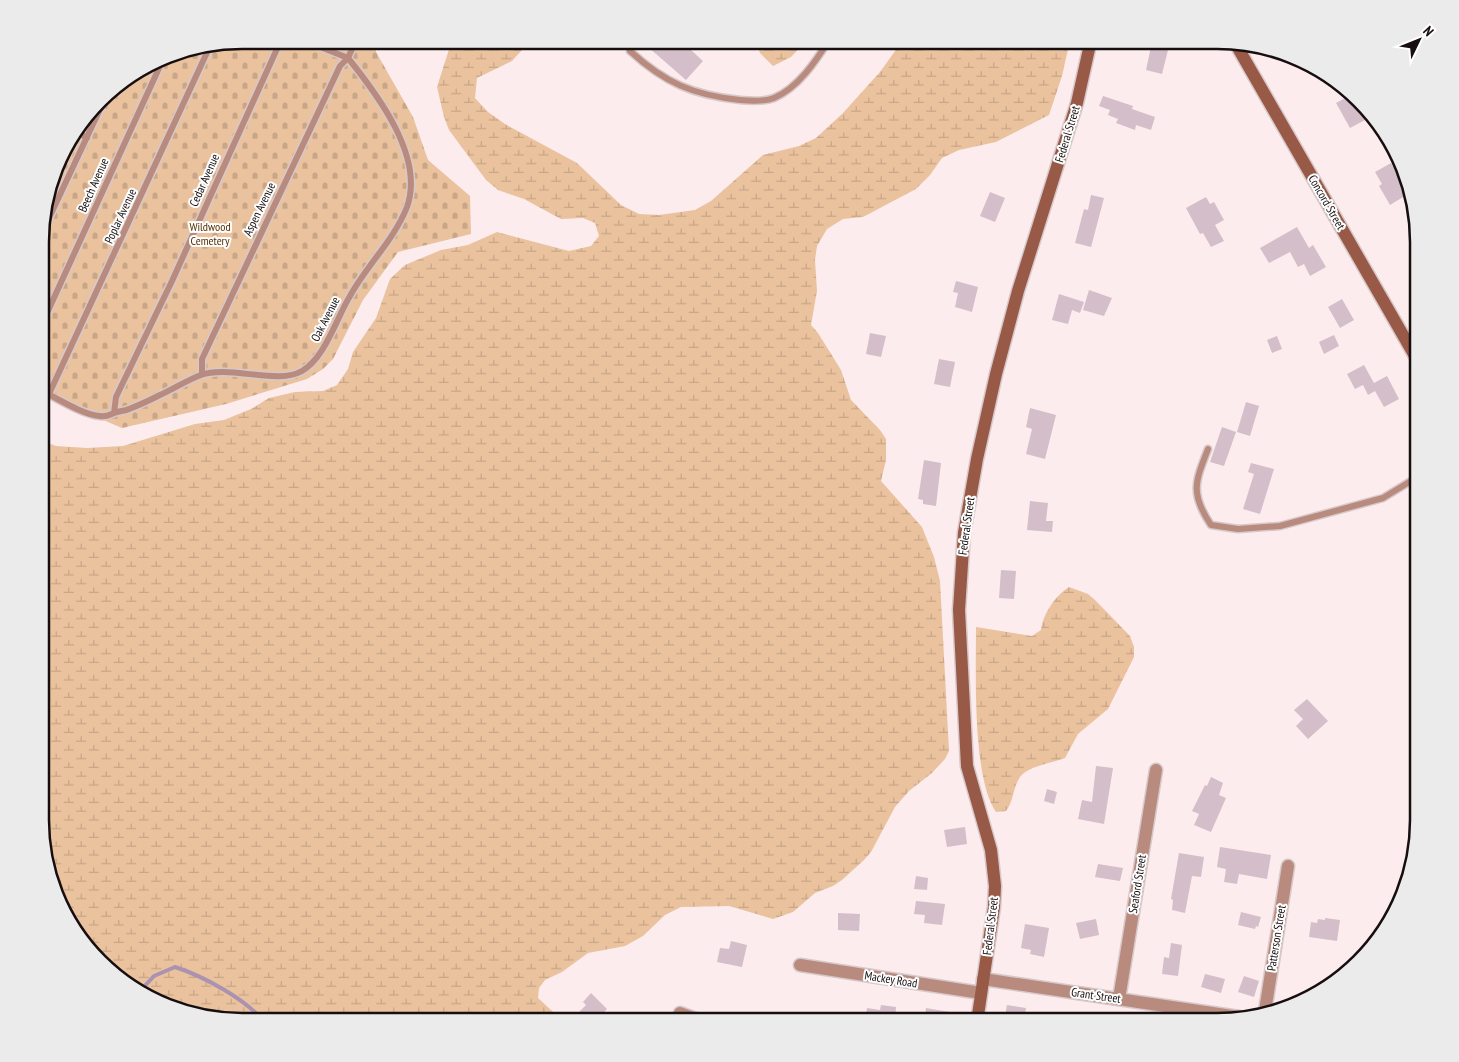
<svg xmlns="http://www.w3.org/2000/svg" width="1459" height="1062" font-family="'PT Sans Narrow',sans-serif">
  <defs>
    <pattern id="wetland-marsh" width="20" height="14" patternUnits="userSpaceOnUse" patternTransform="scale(1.25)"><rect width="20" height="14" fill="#eac29e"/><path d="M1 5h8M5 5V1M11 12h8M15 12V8" fill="none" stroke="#c8a687"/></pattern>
    <pattern id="cemetery-stones" width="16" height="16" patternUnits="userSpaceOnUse" patternTransform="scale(1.25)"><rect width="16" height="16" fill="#eac29e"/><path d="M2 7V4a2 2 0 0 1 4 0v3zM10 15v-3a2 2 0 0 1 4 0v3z" fill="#c8a687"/></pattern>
  </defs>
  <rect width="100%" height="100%" fill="#fcecee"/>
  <path fill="url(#wetland-marsh)" d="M452 40H531L512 61 477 78 475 98 488 112 505 124 577 163 621 205 639 214 659 215 695 210 711 201 763 155 799 146 816 138 843 113 880 72 903 40H1070L1062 76 1049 115 996 142 959 150 942 158 930 175 916 189 863 217 843 219 827 229 817 246 815 260 817 291 811 325 818 333 841 370 851 400 880 430 886 439V460L881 481 922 527 934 557 940 581 949 751 945 759 932 773 909 791 895 807 871 852 864 860 842 880 833 886 815 893 793 912 773 919 729 906 681 907 665 915 643 936 625 946 588 953 562 972 545 980 539 988 538 998 564 1022H229L177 1011 119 980 67 921 42 846V441L56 446 87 448 123 446 195 424 224 420 251 409 269 398 295 392 323 391 337 385 348 369 353 352 376 318 390 279 405 265 441 250 468 245 497 232 569 251 591 246 599 236 595 223 583 218 561 219 524 199 498 190 486 180 449 130 444 117 437 87Z
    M755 40H807L791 57 773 66 760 53Z
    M1069 587 1088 594 1095 600 1130 636 1134 647V657L1108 709 1078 734 1065 758C1052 763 1028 766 1020 777 1013 787 1014 801 1006 811L996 812C972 778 976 671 976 627L1032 636 1041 630C1043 614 1055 596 1069 587Z"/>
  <path fill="url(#cemetery-stones)" d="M242 40H376V52L413 117 428 160 470 196 471 234 398 252 363 300 333 359 323 369 307 379 226 404 122 428 42 394V216L61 152 108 90 165 55Z"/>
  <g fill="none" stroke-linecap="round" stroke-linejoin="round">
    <path stroke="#ab92b1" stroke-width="4" d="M140 991 154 976 175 967C203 976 246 999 264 1022"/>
  </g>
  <path fill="#d4beca" d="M640 40H680L703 61 686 80Z
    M1152 42 1169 46 1162 74 1146 70Z
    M1351 95 1365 120 1350 128 1336 103Z
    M1103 96 1133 106 1132 109 1155 117 1151 130 1136 125 1135 130 1116 123 1118 119 1108 115 1110 110 1099 106Z
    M1391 163 1408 194 1390 205 1379 186 1382 184 1375 172Z
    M990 192 1005 198 995 222 980 216Z
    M1091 195 1104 198 1091 247 1075 243 1084 209 1088 210Z
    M1206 197 1210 204 1214 202 1224 220 1215 225 1224 241 1211 247 1203 233 1200 234 1186 208Z
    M1297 227 1309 248 1313 245 1326 267 1310 276 1304 264 1298 267 1290 252 1269 263 1260 248Z
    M956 281 978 287 972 312 955 307 958 293 953 292Z
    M1089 290 1112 298 1104 316 1083 310Z
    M1059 294 1084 302 1080 313 1072 310 1068 324 1052 320Z
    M1342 299 1354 320 1340 328 1328 307Z
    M870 333 886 336 881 357 866 354Z
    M1334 335 1339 346 1324 354 1319 342Z
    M1277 336 1282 349 1272 353 1267 340Z
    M939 359 955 362 950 387 934 384Z
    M1364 365 1374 383 1387 376 1399 399 1384 407 1375 391 1368 395 1363 385 1355 389 1347 374Z
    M1246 402 1259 406 1250 436 1237 432Z
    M1030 408 1056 415 1045 459 1026 454 1032 429 1026 427Z
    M1222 427 1236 432 1224 466 1210 462Z
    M924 460 941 463 936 506 923 504V500L918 499Z
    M1251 463 1274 469 1260 514 1243 509 1254 474 1248 472Z
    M1030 501 1048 503 1046 521H1053L1052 532 1027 530Z
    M1001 570 1016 571 1014 599 999 598Z
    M1307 699 1328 721 1308 739 1296 726 1303 719 1294 710Z
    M1096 766 1113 768 1104 824 1078 819 1082 800 1092 802Z
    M1211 777 1223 783 1219 795 1226 798 1211 832 1194 825 1199 814 1192 811 1205 785 1207 786Z
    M1047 789 1057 792 1054 804 1044 801Z
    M965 827 967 844 947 847 944 830Z
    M1220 847 1271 855 1267 879 1239 874 1237 884 1224 882 1226 869 1217 867Z
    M1179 853 1204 857 1201 877 1192 876 1185 913 1172 910 1173 900 1171 899Z
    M1098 864 1123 868 1120 881 1095 877Z
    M916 876 928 878 927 890 914 889Z
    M916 901 945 904 942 925 924 923 925 915 914 914Z
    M1241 912 1261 917 1258 927 1256 926 1255 929 1238 925Z
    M838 913 860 914 859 931 838 930Z
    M1325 918 1340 920 1337 941 1309 937 1311 922 1317 923 1318 919 1325 920Z
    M1096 919 1099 935 1080 939 1076 923Z
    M1025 924 1049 928 1044 957 1030 954 1031 950 1021 948Z
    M731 941 747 945 742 967 717 962 720 948 729 949Z
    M1171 943 1182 945 1178 976 1162 974 1164 957 1169 958Z
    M1205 974 1225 979 1221 993 1201 987Z
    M1244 976 1259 981 1254 997 1238 992Z
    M591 993 607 1009 595 1022H582L576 1015 586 1005 583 1002Z
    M881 1005 896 1007 895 1022H865L867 1008 880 1010Z
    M1007 1005 1026 1008 1024 1022H1004Z
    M926 1008 950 1012 949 1022H924Z"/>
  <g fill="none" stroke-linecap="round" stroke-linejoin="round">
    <g stroke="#d7c8ca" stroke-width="9">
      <path id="lane" d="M303 40 348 58
        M630 51C665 83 693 95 740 100 750 101 764 102 774 98 798 88 816 61 829 40
        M77 132 87 138
        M42 233 109 90
        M42 324 165 55
        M202 374V359L340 66 348 58 356 40
        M42 391C59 399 81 414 100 416 107 417 109 415 114 413 119 411 125 411 129 409 140 405 150 400 160 395 174 389 187 380 201 375 229 365 278 385 302 371 325 358 336 319 350 296 367 265 394 240 407 207 425 157 377 94 348 58
        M49 394 210 46
        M114 413 116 397 172 281 281 40
        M1208 449C1195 482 1190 494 1211 525L1238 529 1280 526 1383 498 1419 476"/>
    </g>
    <g stroke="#d7c8ca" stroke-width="15">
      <path id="street" d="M800 965 981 993
        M983 979 1239 1017
        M1119 999 1156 770
        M1265 1011 1288 866
        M680 1013 704 1022"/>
    </g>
    <g stroke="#d7c8ca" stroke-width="15">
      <path id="secondary" d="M1234 41 1419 363
        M977 1022 994 907 995 886 991 850 967 766 959 610 964 533 977 459 996 374 1018 291 1077 103 1091 40"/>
    </g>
    <use href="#lane" stroke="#b88b7e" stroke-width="6"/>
    <use href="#street" stroke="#b88b7e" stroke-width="12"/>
    <use href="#secondary" stroke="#985947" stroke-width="12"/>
  </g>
  <g text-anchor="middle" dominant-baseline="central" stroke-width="4" stroke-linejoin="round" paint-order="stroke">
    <g font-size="12" fill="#170e0f" stroke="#fefefe">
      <text transform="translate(1067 134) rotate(-73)">Federal Street</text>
      <text transform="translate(204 180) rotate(-66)">Cedar Avenue</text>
      <text transform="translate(93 185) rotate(-66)">Beech Avenue</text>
      <text transform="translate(1327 202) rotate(60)">Concord Street</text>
      <text transform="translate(259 209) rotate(-64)">Aspen Avenue</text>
      <text transform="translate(120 216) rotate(-65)">Poplar Avenue</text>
      <text transform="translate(325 319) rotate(-63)">Oak Avenue</text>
      <text transform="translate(966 526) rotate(-82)">Federal Street</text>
      <text transform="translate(1137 884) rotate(-81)">Seaford Street</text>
      <text transform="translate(990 926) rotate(-83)">Federal Street</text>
      <text transform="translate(1276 938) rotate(-81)">Patterson Street</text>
      <text transform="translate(891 979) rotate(9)">Mackey Road</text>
      <text transform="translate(1096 995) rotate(8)">Grant Street</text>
    </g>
    <g font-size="12" fill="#562f00" stroke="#fefefe">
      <text x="210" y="226">Wildwood<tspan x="210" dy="14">Cemetery</tspan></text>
    </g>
  </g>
  <path d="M0 0H1459V1062H0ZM242 49H1217A193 193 0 0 1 1410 242V820A193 193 0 0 1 1217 1013H242A193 193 0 0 1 49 820V242A193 193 0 0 1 242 49Z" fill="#ecebeb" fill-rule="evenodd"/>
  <path fill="none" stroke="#170e0f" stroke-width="2.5" d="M242 49H1217A193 193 0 0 1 1410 242V820A193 193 0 0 1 1217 1013H242A193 193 0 0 1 49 820V242A193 193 0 0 1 242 49Z"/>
  <g transform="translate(1419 40) rotate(47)" stroke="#fefefe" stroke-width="4" paint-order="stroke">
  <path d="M0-4L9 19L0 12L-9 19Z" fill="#170e0f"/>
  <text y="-8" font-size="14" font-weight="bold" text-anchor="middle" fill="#170e0f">N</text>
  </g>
</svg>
